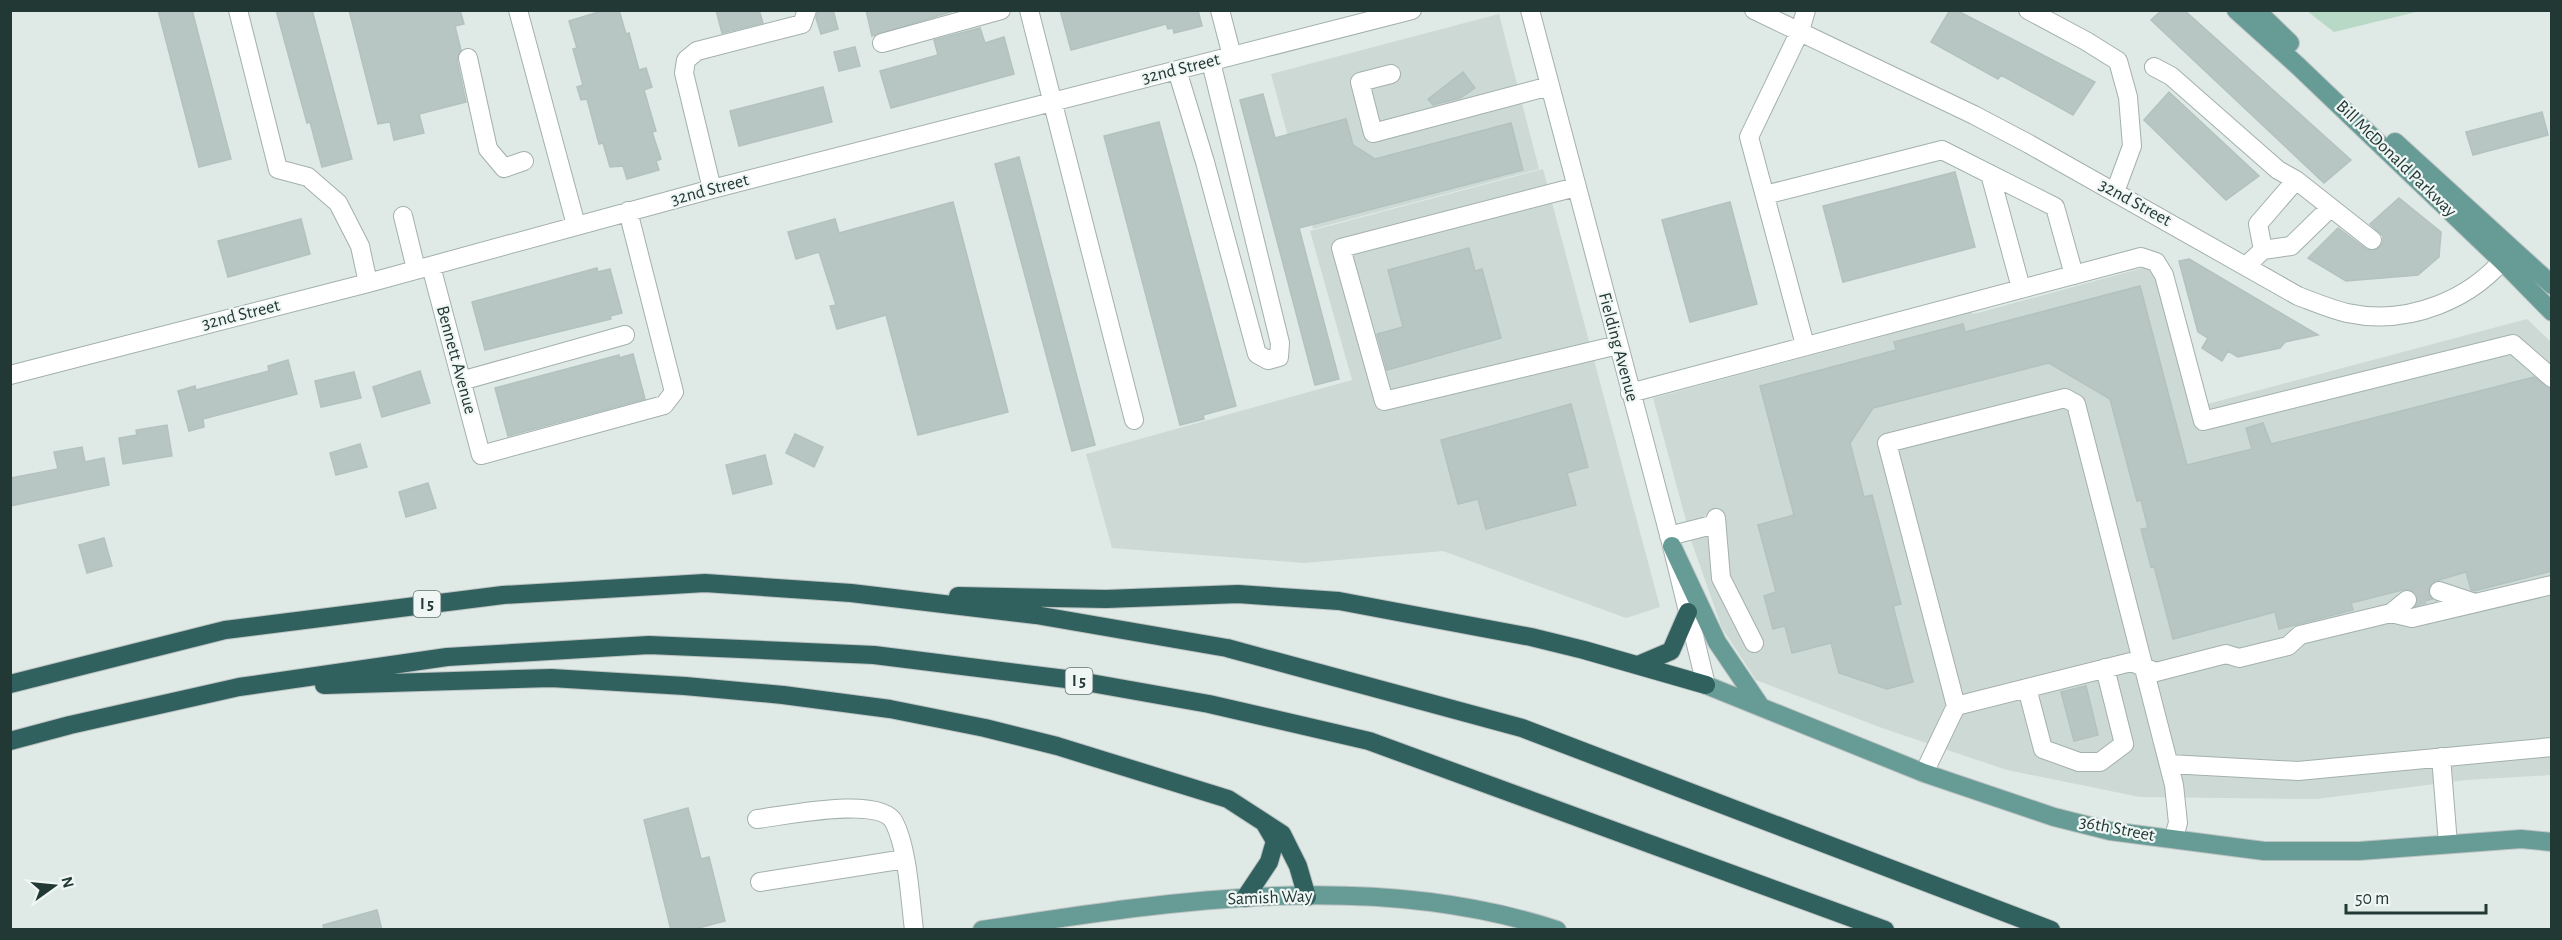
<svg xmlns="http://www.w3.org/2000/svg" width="2562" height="940" font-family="'Alegreya Sans',sans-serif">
  <rect width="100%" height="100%" fill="#dfe9e6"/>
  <path fill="#cdd9d5" d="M1499 14 1539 169 1313 229 1271 74Z
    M1543 169 1660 607 1626 618 1443 551 1304 563 1112 548 1086 454 1352 380 1310 231Z
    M2157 264 2196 407 2527 319 2551 342V775L2466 780 2317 799 2140 797 2007 770 1882 728 1756 680 1722 628 1692 543 1653 398 1884 336 1891 327 1962 308 1974 314Z"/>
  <path fill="#b9d9c7" d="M2307 11H2420L2334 32Z"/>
  <path fill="#b8c6c3" stroke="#b2c2be" stroke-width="1.5" d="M158 10H192L231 159 199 167Z
    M276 10H312L352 159 322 167 310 122 307 123Z
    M349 10H460L464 24 455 26 461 50 457 60 466 102 419 114 424 133 394 140 390 122 378 124Z
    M605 10H619L626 34 629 33 639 70 646 68 652 87 644 90 656 131 652 132 661 159 656 161 659 170 627 179 623 166 610 167 603 143 599 144 587 99 581 100 577 87 583 85 573 49 577 48 569 21Z
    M716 10H759L763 23 722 33Z
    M818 10H833L838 29 821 34 816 18Z
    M866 10H957L872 36Z
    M1060 10H1198L1202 26 1174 33 1173 28 1168 29 1166 24 1071 50Z
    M1950 10H1956L2095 82 2073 115 2001 75 1998 79 1931 42Z
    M2162 10H2184L2351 160 2324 183 2151 20Z
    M980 28 985 43 1004 37 1014 74 891 108 880 71 938 55 934 40Z
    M855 47 860 66 839 71 834 52Z
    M1463 72 1475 88 1460 98 1433 105 1428 99Z
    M823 87 832 122 739 146 730 111Z
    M2169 92 2259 176 2226 200 2144 120Z
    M1263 94 1275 138 1346 119 1353 145 1375 159 1511 123 1523 170 1299 228 1339 379 1315 385 1240 100Z
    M2542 112 2548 135 2473 155 2466 132Z
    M1159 122 1236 406 1203 415 1204 419 1180 425 1104 136Z
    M1019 157 1095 445 1072 451 995 164Z
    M1955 172 1975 247 1843 282 1823 206Z
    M2399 198 2441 232 2439 257 2418 275 2346 281 2308 258 2338 228 2366 249 2377 250 2383 242V236L2370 224Z
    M953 202 1008 412 918 435 886 315 837 329 830 306 836 305 819 252 796 259 788 232 835 219 839 233Z
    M1730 202 1757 304 1690 322 1662 220Z
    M301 219 310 254 228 277 218 241Z
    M1469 248 1475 271 1482 269 1501 338 1387 370 1377 334 1403 327 1388 270Z
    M2189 259 2318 335 2285 342 2280 348 2238 357 2228 351 2222 361 2202 348 2208 338 2198 332 2179 261Z
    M597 268 598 272 610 269 622 313 610 316 611 319 485 350 472 302Z
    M2140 286 2187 465 2252 449 2246 428 2263 423 2271 444 2534 377 2552 389V571L2474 591 2471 590 2466 572 2432 582 2428 593 2432 599 2418 603 2415 592 2406 589 2351 603 2353 610 2279 629 2275 612 2173 639 2154 566 2151 567 2141 529 2148 528 2141 500 2137 501 2110 399 2049 363 1873 408 1850 443 1864 497 1872 495 1901 604 1893 606 1913 682 1887 689 1839 673 1831 643 1792 653 1785 626 1773 629 1764 596 1776 592 1758 525 1794 515 1760 386 1896 350 1894 342 1963 324 1965 332Z
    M633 354 645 399 508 436 495 388 619 355V358Z
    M288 360 297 394 203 419 204 427 189 431 178 391 195 386 196 390 269 371 268 366Z
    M420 371 430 403 382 417 373 387Z
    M354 372 361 398 321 407 315 381Z
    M1571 404 1588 467 1567 473 1576 505 1486 529 1478 499 1458 504 1441 440Z
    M167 425 172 456 123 464 119 438 137 435 136 430Z
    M795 434 823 447 814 467 786 453Z
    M360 444 367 467 336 475 330 453Z
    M82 447 85 462 104 458 109 485 10 506V478L58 469 54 452Z
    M765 455 772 484 733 494 726 465Z
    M428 483 436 508 406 517 399 492Z
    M104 538 112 566 87 573 79 545Z
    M2086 686 2098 735 2074 741 2061 692Z
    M688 808 701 859 709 857 725 921 691 930H671L644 820Z
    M377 910 382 930H324L323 925Z"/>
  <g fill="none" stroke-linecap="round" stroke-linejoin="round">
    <path stroke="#b9c6c3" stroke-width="18" stroke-dasharray="18 9" stroke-linecap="butt" d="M2407 600 2439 591"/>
    <g stroke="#a3b0ad" stroke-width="20">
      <path id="minor" d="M238 10 278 169 308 177 338 203 360 246 368 283
        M518 10 576 225
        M1029 10 1134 420
        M1220 10 1232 56
        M1530 10 1672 546 1706 685
        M1754 10 1974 115 2029 144 2298 296C2314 302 2330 309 2347 313 2408 326 2474 300 2511 250
        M2028 10 2086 41 2118 61 2128 97 2132 146 2115 192
        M882 43 1001 10
        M468 58 488 149 504 168 524 161
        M2154 67 2171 76 2278 170 2296 180 2372 240
        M1177 70 1205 162 1257 354 1268 360 1279 357 1280 343 1211 62
        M1391 74 1360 82 1373 133 1550 86
        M1990 174 2021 288
        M1576 187 1341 248 1384 401 1618 345
        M712 189 684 73 686 60 697 51 802 24 807 10
        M1765 195 1942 150 2055 207 2074 275
        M403 216 416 269
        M2263 250 2258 224 2296 180
        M431 266 481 455 664 405 674 392 628 211
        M2246 266 2263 250 2291 246 2330 208
        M1805 345 1749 137 1800 31 1806 10
        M10 375 368 283 712 189 1412 10
        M461 381 625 335
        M1630 393 2141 257 2156 262 2164 275 2203 421 2513 344 2552 378
        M1716 518 1721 578 1754 643
        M1669 536 1716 524
        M2439 591 2475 603
        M2391 613 2407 600
        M2027 688 2043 749 2079 762H2100L2124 744 2105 668
        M1956 706 2131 662 2156 672 2226 654 2239 658 2288 646 2300 635 2391 613 2412 618 2552 585
        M2441 757 2448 844
        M2169 764 2298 771 2552 747
        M1924 773 1956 706 1887 443 2065 398 2076 404 2174 785 2178 823 2173 839
        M757 819C784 816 880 795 894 822 908 849 910 899 914 930
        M760 882 905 859"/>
    </g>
    <g stroke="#bdc3c2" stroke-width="20">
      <path id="major" d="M2236 10 2298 66 2503 262 2552 312
        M2256 10 2290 43
        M2395 142 2552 285
        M1672 546 1717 642 1761 707
        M1706 685 1924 773 2054 817 2110 831 2264 851H2359L2521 839 2552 842
        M982 930C1171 901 1371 869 1557 930"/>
    </g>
    <g stroke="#bdc3c2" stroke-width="20">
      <path id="highway" d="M958 596 1106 599 1238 594 1339 601 1531 637 1584 650 1706 685
        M1638 665 1671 651 1688 612
        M10 684 225 630 503 595 705 583 851 593 1036 615 1227 648 1522 728 2051 930
        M324 685 551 678 685 686 783 695 890 709 985 728 1057 746 1228 799 1282 834 1298 866 1307 897
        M10 741 70 725 239 687 447 657 649 645 874 655 1074 680 1209 704 1369 741 1885 930
        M1245 898 1269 862 1275 841 1265 824"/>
    </g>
    <use href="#minor" stroke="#fff" stroke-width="18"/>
    <use href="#major" stroke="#679b96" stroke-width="18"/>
    <use href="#highway" stroke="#30615f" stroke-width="18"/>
  </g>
  <g text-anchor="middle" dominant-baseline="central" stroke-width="4.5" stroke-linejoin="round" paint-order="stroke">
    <g fill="#eff6f4" stroke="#60716e" stroke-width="1.5">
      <rect x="413.5" y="591" width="27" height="26" rx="4.5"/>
      <rect x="1065.5" y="668" width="27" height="26" rx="4.5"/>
    </g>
    <g font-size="16" font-weight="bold" fill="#223835">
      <text x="427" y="604">I 5</text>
      <text x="1079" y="681">I 5</text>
    </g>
    <g font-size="18" fill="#223835" stroke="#eff6f4">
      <text transform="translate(1181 69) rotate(-14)">32nd Street</text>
      <text transform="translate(2396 159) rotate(44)">Bill McDonald Parkway</text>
      <text transform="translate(710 190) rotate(-15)">32nd Street</text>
      <text transform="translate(2135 203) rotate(29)">32nd Street</text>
      <text transform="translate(241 315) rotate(-14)">32nd Street</text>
      <text transform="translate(1618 347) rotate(75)">Fielding Avenue</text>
      <text transform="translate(456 360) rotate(75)">Bennett Avenue</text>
      <text transform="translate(2117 829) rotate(11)">36th Street</text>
      <text transform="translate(1270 898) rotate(-2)">Samish Way</text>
    </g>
  </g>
  <rect width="2562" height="940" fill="none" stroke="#223835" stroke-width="24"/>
  <g transform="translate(54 886) rotate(75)" stroke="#eff6f4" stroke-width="4.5" paint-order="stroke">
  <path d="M0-4.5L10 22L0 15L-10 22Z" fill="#223835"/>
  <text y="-9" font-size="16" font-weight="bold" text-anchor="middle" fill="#223835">N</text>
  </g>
  <path d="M2346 904v9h140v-9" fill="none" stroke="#223835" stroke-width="3"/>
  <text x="2355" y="904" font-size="18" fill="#223835" stroke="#eff6f4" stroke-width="4.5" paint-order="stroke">50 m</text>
</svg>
